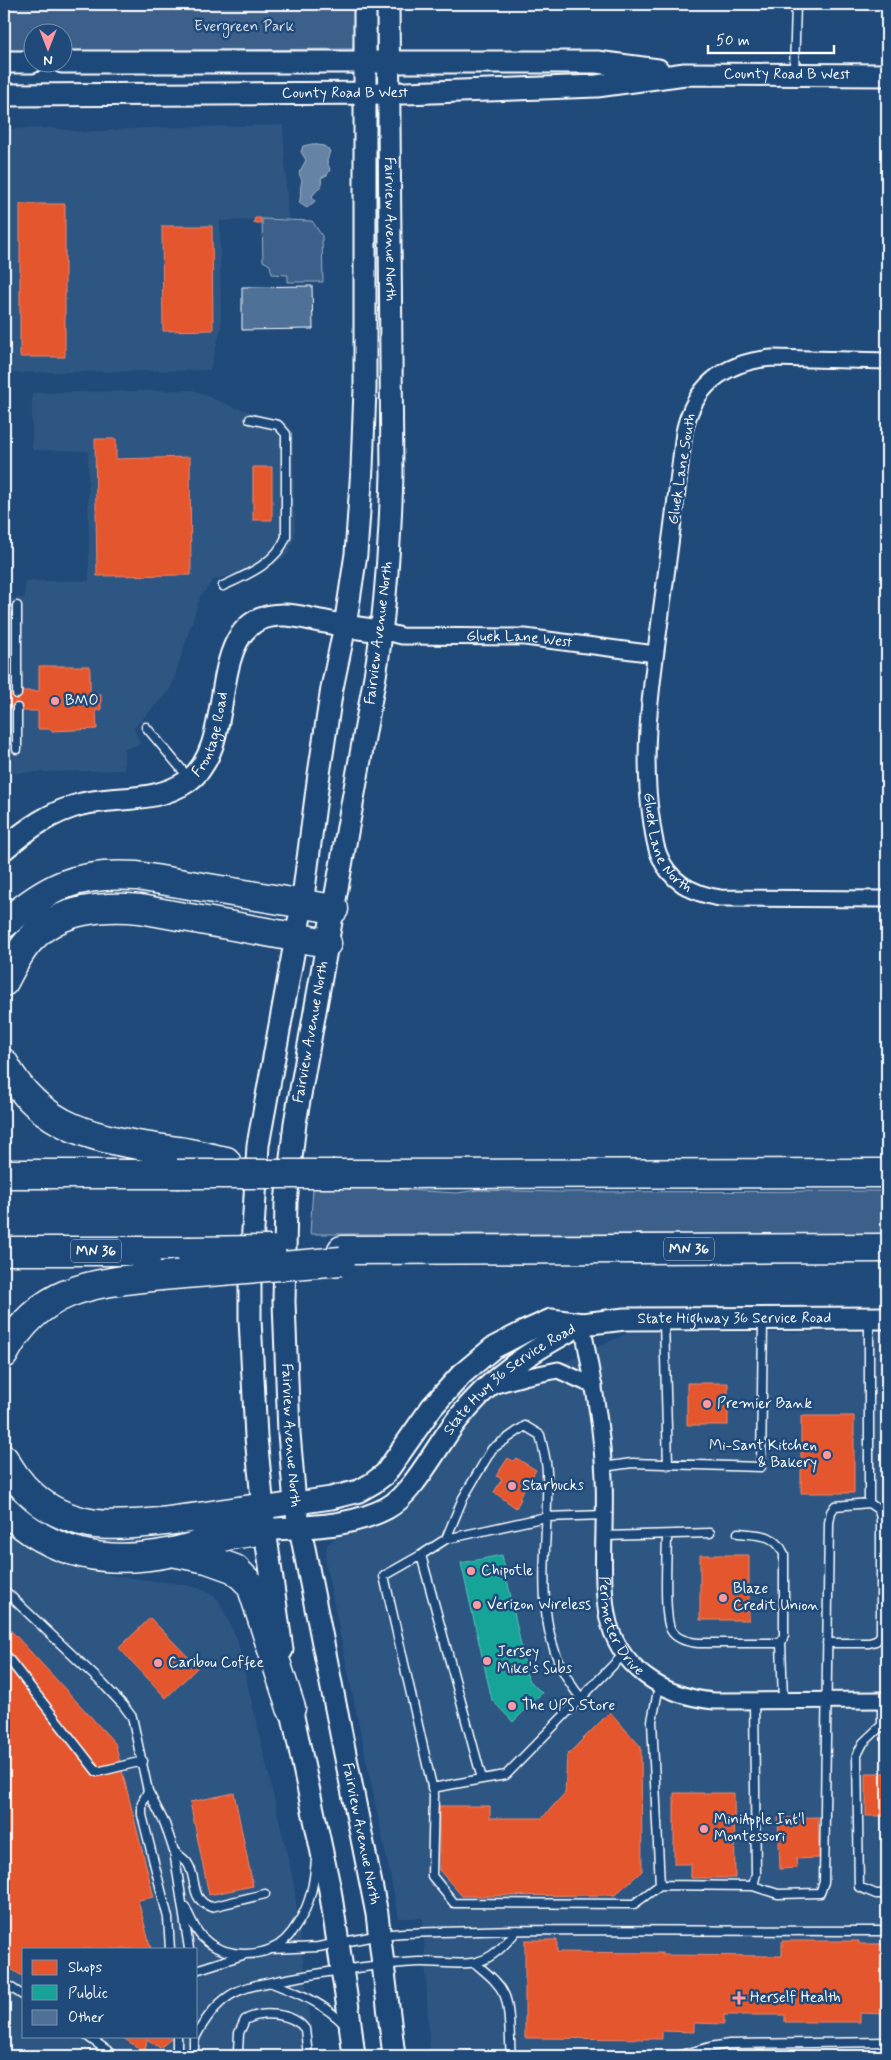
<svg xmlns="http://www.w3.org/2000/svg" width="891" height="2060" font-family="Mynerve,sans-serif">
  <rect width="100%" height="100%" fill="#1f4a7a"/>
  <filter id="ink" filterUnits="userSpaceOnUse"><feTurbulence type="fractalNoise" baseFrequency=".02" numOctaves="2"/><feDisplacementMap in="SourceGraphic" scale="10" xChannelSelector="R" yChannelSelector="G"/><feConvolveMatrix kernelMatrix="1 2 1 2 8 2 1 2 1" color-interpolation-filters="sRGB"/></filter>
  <g filter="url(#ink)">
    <path fill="#2e5683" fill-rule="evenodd" d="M283 125 288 219 220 221 221 328 210 370 4 373V129L50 128 84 132 148 128Z
      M193 390 233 407 285 422 293 432 295 536 288 554 275 564 264 569 244 572 213 580 200 597 171 688 134 728 140 744 124 749V770L4 773V599L25 598V581H89L88 451 32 450V393Z
      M887 1332V2056H430L423 1918H399L325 1561 327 1545 339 1534 359 1530 386 1521 407 1508 459 1432 493 1396 628 1333Z
      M4 1527 38 1554 73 1568 115 1576 180 1584 203 1589 218 1599 237 1639 293 1879 315 2056H4ZM24 1949H196V2036H24Z"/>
    <path fill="#3c618b" stroke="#9eb0c5" d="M4 4H355L353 49 63 51 62 32H32V52H4Z
      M262 219 312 221 322 236 323 282H288V275L272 274 270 265 263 261Z
      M313 1188H374L457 1193 478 1190 561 1192 887 1191V1234H310Z"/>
    <path fill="#6583a4" stroke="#a3b5c8" d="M312 144 324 146 330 151 327 161 330 170 327 175 321 178 322 185 312 196 315 201 307 208 299 203C302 195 299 189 302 181L299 173 306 160 301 152 303 146Z"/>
    <path fill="#e4572e" stroke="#ec896d" d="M20 204H65V357H20Z
      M255 218H261V223H254Z
      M162 226H212L213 330 163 331Z
      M95 439H116V459L190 457 191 575 97 576Z
      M253 467H272V520H253Z
      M39 666H90V694H101V710H96L97 729 51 731V729H38V711H21V708H9V694H21V691H39Z
      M687 1383H728V1425H687Z
      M801 1416H854V1493H801Z
      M508 1458 513 1461 516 1458 536 1470 519 1498 521 1499 516 1508 494 1492 502 1479 496 1476Z
      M700 1555H749V1620H700Z
      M150 1618 198 1667 166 1698 119 1648Z
      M4 1623 115 1743 154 1897 138 1900 151 1949H24V1977L4 1965Z
      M610 1712 641 1747 642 1871 615 1895 462 1896 439 1870V1806H490V1818H542L565 1793 567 1755Z
      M866 1773H887V1816H866Z
      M234 1793 253 1886 209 1895 190 1802Z
      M674 1793H734L735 1878H691V1864H674Z
      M818 1817 819 1858 796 1859 797 1868 780 1869 778 1818Z
      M525 1940H557V1952L662 1953V1955L782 1956V1941H859V1944H887V2014L860 2013V2022H785V2015H724V2024L694 2023V2032L662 2031V2039L525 2038Z
      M120 2036H168L171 2039 160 2048 147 2039 145 2052Z"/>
    <path fill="#17a398" stroke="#5dbfb7" d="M502 1555 528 1679 542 1693 513 1722 492 1700 461 1563Z"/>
    <path fill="#507197" stroke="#fff" d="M312 286 313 329 242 330V287Z"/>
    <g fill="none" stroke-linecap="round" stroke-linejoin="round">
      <g stroke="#fff" stroke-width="11">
        <path id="lane" d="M794 73 796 4
          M223 586C247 575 276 563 286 537V434L278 425 250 419
          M17 606V694
          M17 708V749
          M146 727 189 778
          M664 1321 668 1465
          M603 1467 632 1463 761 1467 763 1321
          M869 1503V1320
          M605 1515 546 1517 446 1539 421 1555 482 1779 506 1775 624 1654
          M738 1533C759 1535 775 1533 784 1554V1635L781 1643 783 1700
          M667 1535C667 1555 663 1616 671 1630 676 1639 688 1642 698 1643H781
          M605 1536 710 1533
          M446 1539 463 1498 492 1449 525 1426 540 1435C543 1448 547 1461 547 1473 550 1552 526 1631 581 1698
          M421 1555 384 1576 434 1795 432 1876 454 1903 634 1904 660 1885 652 1721 659 1686
          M4 1590 103 1684 123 1705 132 1717 148 1791 165 1824 174 1851 189 1949
          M4 1653 97 1772 143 1761
          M882 1700V1725L887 1729
          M882 1725 863 1743 857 1755 859 1887 876 1894H887
          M432 1788 482 1779
          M148 1791 142 1803V1815L168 1918 170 1949
          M174 1851C178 1855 185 1859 188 1864 198 1880 189 1899 211 1907L265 1894
          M660 1885 753 1886 756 1874 754 1700
          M753 1886 778 1894 820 1893 824 1882 829 1523 831 1512 835 1506 869 1503 879 1510 881 1519V1635L876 1641 869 1643H827
          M185 1907C190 1917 194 1929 202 1937 219 1955 249 1958 271 1949 282 1945 292 1933 298 1923 311 1903 314 1882 316 1860
          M271 1949 318 1947 380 1935 403 1933 517 1930 887 1931
          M475 1963C485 1972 498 1981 504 1994 511 2008 509 2040 511 2056
          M196 1970 243 1955
          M4 1983 24 1996
          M272 1983C300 1994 324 2003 345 2025
          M87 2036 115 2056
          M177 2036V2056
          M194 2036V2056
          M194 2040C202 2024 214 2006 229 1996 246 1985 268 1983 287 1979 331 1971 375 1964 419 1962 435 1961 461 1966 476 1962 493 1959 507 1943 517 1930
          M238 2051 239 2033 245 2020C262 2010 293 2013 305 2029L308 2056
          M466 2056H507
          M678 2056 710 2047 729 2044 887 2042"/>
      </g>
      <g stroke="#fff" stroke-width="19">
        <g id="street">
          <path id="s1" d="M887 361 772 358C725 362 694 385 684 432 677 493 669 553 661 613 652 681 641 749 651 817 653 830 654 843 659 855 669 881 693 894 720 898L887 899"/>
          <path id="s2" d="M382 631 402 636 525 637 655 654"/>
          <path id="s3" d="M582 1324C592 1375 602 1426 604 1478 606 1521 600 1573 607 1614 617 1668 663 1696 714 1701L887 1700"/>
          <path d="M492 1386 524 1377 558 1370 594 1386"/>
        </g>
      </g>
      <g stroke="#fff" stroke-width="25">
        <g id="secondary">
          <path id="s4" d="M388 4 392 474C390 542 386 609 375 676L295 1123 286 1202 284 1302 289 1433 295 1503 377 1914 394 2056"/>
          <path d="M4 62H32"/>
          <path d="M62 62H597L658 70"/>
          <path id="s5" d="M4 95 405 93 597 86 685 74 887 75"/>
          <path id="s6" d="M4 849C27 829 51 812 82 804 118 796 156 803 188 781 242 743 200 617 281 615 296 614 311 620 326 622 344 626 363 629 382 631"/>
          <path id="s7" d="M262 1508 331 1498 359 1491 373 1483 385 1474 432 1407 462 1374 493 1348 524 1332 551 1320 582 1324 625 1319 887 1318"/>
          <path id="s8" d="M265 1530C306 1526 349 1528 387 1508 413 1494 438 1444 457 1420 494 1374 531 1351 582 1324"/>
          <path d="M282 1650 265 1530 256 1437 250 1319V1281L258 1145 302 905 319 774 332 688 345 626 356 554 362 468 365 389V4"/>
          <path d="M288 1693 330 1890 349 2015 354 2056"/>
        </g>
      </g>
      <g stroke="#fff" stroke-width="31">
        <path id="highway" d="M4 924C50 886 76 872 137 876L334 909
          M4 982C12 967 20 949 33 937 60 909 104 905 140 909L327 943
          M4 1063C42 1134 105 1140 177 1151 193 1153 210 1158 226 1161
          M4 1174H177
          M351 1174 887 1173
          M342 1250 887 1248
          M4 1251H188
          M4 1354C39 1287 93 1283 161 1276
          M4 1459C12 1472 20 1485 32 1495 48 1510 69 1519 90 1523 104 1526 119 1525 133 1524 176 1522 219 1513 262 1508
          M4 1509C52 1556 108 1566 173 1552 192 1548 211 1540 231 1535 242 1533 254 1532 265 1530
          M177 1553 207 1559 235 1569 251 1585 291 1708"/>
      </g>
      <use href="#lane" stroke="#1f4a7a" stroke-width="8"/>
      <use href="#street" stroke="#1f4a7a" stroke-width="15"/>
      <use href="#secondary" stroke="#1f4a7a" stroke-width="21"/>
      <use href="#highway" stroke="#1f4a7a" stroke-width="28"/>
      <g stroke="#fff" stroke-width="31" stroke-linecap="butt">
        <path id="highway-bridge" d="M177 1174H351
          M188 1251 271 1250
          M161 1276 341 1261"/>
      </g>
      <use href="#highway-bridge" stroke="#1f4a7a" stroke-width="28"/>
    </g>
  </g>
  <g fill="#ff9aa2" stroke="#1f4a7a" stroke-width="2">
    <circle cx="55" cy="701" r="5"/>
    <circle cx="707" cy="1404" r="5"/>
    <circle cx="827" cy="1455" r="5"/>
    <circle cx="512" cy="1486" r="5"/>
    <circle cx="471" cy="1571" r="5"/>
    <circle cx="723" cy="1598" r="5"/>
    <circle cx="477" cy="1605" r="5"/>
    <circle cx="487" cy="1661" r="5"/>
    <circle cx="158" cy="1663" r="5"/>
    <circle cx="512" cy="1706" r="5"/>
    <circle cx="704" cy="1829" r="5"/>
    <path d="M736.5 1990.5h5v5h5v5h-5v5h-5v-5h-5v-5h5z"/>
  </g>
  <g text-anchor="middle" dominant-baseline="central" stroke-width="5" stroke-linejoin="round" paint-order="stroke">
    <g fill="#1f4a7a" stroke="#bcc9d7" stroke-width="1">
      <rect x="664" y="1237.5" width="50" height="23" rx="4"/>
      <rect x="71" y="1239.5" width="50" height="23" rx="4"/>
    </g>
    <g font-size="14" font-weight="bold" fill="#fff">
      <text x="689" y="1249">MN 36</text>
      <text x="96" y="1251">MN 36</text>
    </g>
    <g font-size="15" fill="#d8dfe8" stroke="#1f4a7a">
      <text x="244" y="27">Evergreen Park</text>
    </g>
    <g font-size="15" fill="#fff" stroke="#1f4a7a">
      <text stroke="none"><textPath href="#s5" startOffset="784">County Road B West</textPath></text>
      <text stroke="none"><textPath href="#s5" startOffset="341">County Road B West</textPath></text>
      <text stroke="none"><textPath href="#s4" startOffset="225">Fairview Avenue North</textPath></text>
      <text transform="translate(682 469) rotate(-81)">Gluek Lane South</text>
      <text transform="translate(379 633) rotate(-83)">Fairview Avenue North</text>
      <text stroke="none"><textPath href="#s2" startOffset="138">Gluek Lane West</textPath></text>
      <text stroke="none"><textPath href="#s6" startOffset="254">Frontage Road</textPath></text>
      <text stroke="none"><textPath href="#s1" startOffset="658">Gluek Lane North</textPath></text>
      <text transform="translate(311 1032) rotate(-80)">Fairview Avenue North</text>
      <text stroke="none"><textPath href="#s7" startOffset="545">State Highway 36 Service Road</textPath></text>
      <text stroke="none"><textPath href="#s8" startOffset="305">State Hwy 36 Service Road</textPath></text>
      <text stroke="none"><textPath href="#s4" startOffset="1440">Fairview Avenue North</textPath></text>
      <text stroke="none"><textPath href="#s3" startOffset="308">Perimeter Drive</textPath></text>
      <text stroke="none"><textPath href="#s4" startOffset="1845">Fairview Avenue North</textPath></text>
    </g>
    <g font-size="15" fill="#fff" stroke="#1f4a7a" text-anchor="start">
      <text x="65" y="701">BMO</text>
      <text x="717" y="1404">Premier Bank</text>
      <text x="817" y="1446" text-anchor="end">Mi-Sant Kitchen<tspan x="817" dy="17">&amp; Bakery</tspan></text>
      <text x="522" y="1486">Starbucks</text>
      <text x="481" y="1571">Chipotle</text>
      <text x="733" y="1589">Blaze<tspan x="733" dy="17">Credit Union</tspan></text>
      <text x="487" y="1605">Verizon Wireless</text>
      <text x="497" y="1652">Jersey<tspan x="497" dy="17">Mike's Subs</tspan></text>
      <text x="168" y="1663">Caribou Coffee</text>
      <text x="522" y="1706">The UPS Store</text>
      <text x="714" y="1820">MiniApple Int'l<tspan x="714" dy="17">Montessori</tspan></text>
      <text x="750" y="1998">Herself Health</text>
    </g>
  </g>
  <rect width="891" height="2060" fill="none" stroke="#1f4a7a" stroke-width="20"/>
  <rect x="10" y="10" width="871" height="2040" fill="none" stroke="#fff" stroke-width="2" filter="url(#ink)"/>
  <rect x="22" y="1948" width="175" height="90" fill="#1f4a7a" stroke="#7992af"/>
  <rect x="32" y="1960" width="25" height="15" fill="#e4572e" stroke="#7992af"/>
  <text x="68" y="1972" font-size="15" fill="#ffffff">Shops</text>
  <rect x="32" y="1985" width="25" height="15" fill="#17a398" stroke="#7992af"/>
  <text x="68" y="1998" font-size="15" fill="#ffffff">Public</text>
  <rect x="32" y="2010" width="25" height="15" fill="#507197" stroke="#7992af"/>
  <text x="68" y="2022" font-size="15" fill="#ffffff">Other</text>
  <g transform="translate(48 48) rotate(180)"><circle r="24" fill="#1f4a7a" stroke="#7992af"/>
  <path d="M0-4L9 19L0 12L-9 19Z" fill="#ff9aa2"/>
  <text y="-8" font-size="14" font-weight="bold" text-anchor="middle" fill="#ffffff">N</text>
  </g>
  <path d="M708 45v8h126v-8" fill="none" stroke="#ffffff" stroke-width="2.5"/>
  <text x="716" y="45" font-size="15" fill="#ffffff" stroke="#1f4a7a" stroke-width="4" paint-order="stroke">50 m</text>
</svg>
